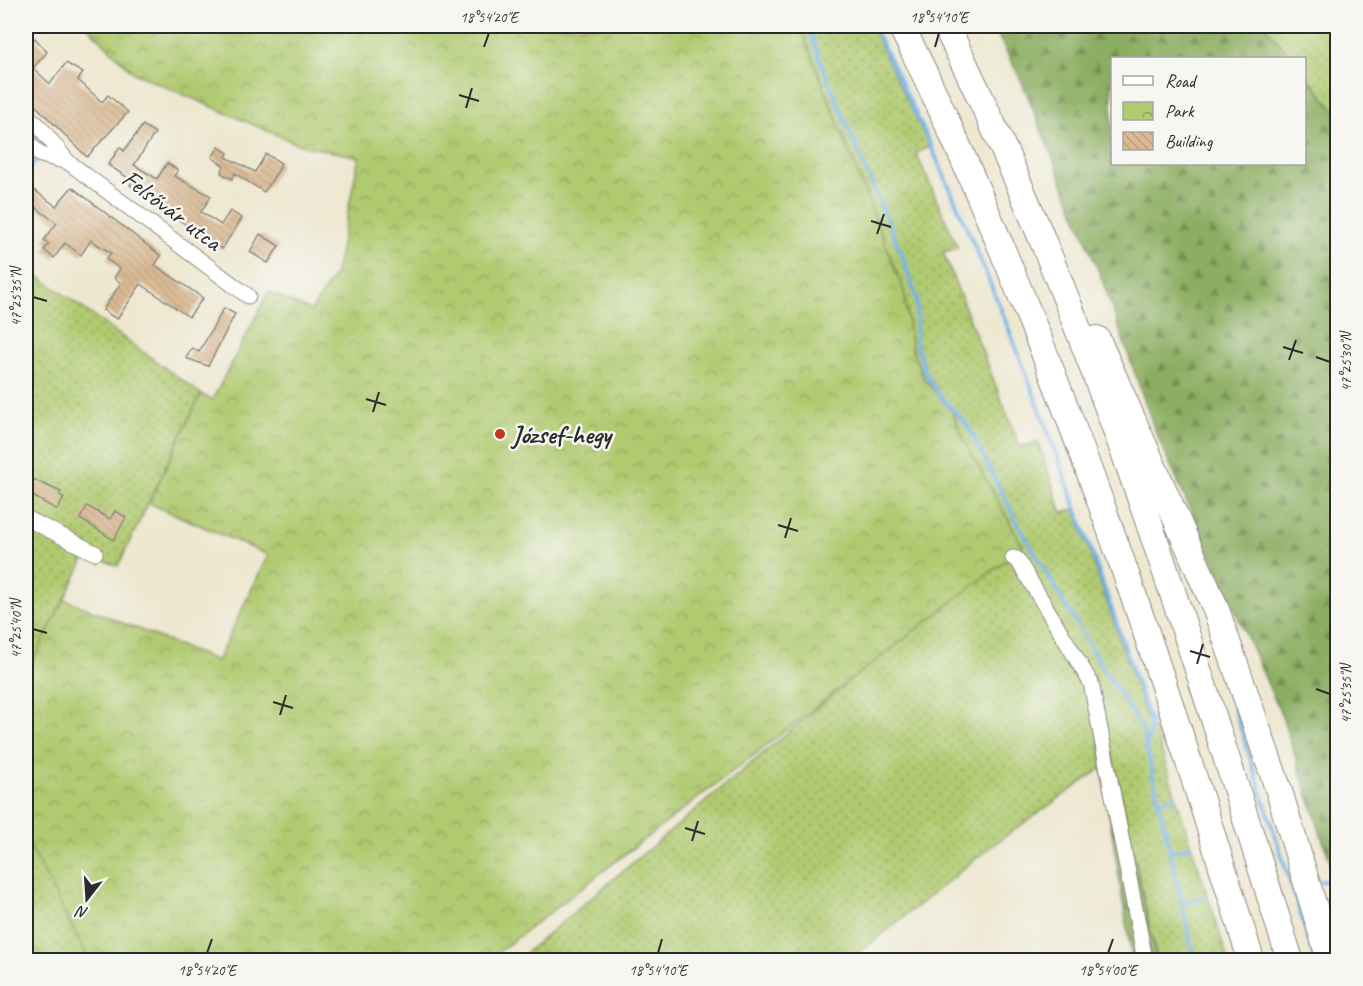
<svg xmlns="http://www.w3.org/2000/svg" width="1363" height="986" font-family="Caveat,sans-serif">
  <defs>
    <pattern id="grass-dots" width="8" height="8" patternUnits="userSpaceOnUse" patternTransform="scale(1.5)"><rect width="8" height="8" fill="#b0ca6f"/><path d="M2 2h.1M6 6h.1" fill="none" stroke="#8fa45b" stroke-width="1.8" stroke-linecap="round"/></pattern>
    <pattern id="forest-firs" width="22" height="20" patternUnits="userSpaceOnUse" patternTransform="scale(1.5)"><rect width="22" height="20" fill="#8cae62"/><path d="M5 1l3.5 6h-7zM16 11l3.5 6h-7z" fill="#738e51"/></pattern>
    <pattern id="park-crowns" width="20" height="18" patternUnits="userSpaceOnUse" patternTransform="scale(1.5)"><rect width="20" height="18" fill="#b0ca6f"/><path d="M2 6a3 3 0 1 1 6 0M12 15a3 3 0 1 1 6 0" fill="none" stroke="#8fa45b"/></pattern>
    <pattern id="building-back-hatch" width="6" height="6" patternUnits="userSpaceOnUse" patternTransform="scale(1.5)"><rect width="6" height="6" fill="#dab993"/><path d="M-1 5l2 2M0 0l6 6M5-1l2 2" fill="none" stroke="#bb9f7f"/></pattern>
  </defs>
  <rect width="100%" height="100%" fill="#f6f6f2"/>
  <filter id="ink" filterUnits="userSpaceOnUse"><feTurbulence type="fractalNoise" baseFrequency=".0167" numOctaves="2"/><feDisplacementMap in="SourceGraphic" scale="12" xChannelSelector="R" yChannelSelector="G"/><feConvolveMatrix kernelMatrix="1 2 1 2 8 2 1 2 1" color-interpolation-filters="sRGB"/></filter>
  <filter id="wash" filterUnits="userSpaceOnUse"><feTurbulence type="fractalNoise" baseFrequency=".008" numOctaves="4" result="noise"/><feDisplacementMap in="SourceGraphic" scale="24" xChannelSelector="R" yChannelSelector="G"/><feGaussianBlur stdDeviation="1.35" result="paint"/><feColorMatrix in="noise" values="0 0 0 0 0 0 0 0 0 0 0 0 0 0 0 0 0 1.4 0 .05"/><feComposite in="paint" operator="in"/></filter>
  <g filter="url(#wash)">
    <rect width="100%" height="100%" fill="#eee8d1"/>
    <path fill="url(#grass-dots)" stroke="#6e7a4d" stroke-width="1.5" d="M800 26H871L930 147 916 153 958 248 943 252 1020 447 1038 442 1062 513 1075 509 1148 722 1155 731 1228 960H1157L1109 740 1102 768 993 845 850 960H517L867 666 1022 547 965 442 952 412 924 379 912 350 904 292Z
      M1265 26H1337V113L1305 74 1304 58H1292Z
      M26 267 201 394 118 566 87 554 26 676Z
      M26 838 89 960H26Z"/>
    <path fill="url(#forest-firs)" stroke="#5c6c46" stroke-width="1.5" d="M993 26H1265L1292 58H1112V164H1304L1305 74 1337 113V883L1282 716 1154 428 1103 282 1022 82Z
      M1093 671 1157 960H1132L1102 768Z"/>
    <path fill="url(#park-crowns)" stroke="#6e7a4d" stroke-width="1.5" d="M87 26H800L904 292 912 350 924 379 952 412 965 442 1023 547 488 960H89L26 838V676L64 599 217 661 268 555 149 503 201 394 212 400 269 292 311 311 335 274 359 157 300 145 134 73Z"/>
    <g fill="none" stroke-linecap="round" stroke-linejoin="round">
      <path stroke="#74b1e6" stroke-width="4" d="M808 26 825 73 902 255 917 299 916 343 925 372 938 394 966 423 1022 531 1104 670 1142 728 1195 960
        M873 26C986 248 1070 484 1150 721V734L1146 744
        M26 128 45 145 43 151
        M26 173 38 158
        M1211 635 1315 960
        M1158 801 1176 797
        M1170 852 1191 846
        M1319 882 1338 877
        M1182 903 1207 897"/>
    </g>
    <g id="blocks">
      <path fill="url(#building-back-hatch)" d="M35 38 47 52 33 68 50 84 66 63 83 73 78 80 102 102 108 95 128 112 87 157 31 101 26 106V49Z
        M143 125 155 133 134 165 157 179 167 163 178 170 174 176 211 196 201 212 221 225 230 211 242 218 222 249 139 193 130 185 133 181 108 165 120 147 124 151Z
        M219 147 228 153 226 157 255 172 266 154 281 163 279 169 264 192 235 173 232 179 221 173 224 166 212 157Z
        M26 184 56 206 72 187 161 256 155 265 203 298 189 317 141 284 117 319 112 316 103 310 121 283 114 278 120 269 106 259 111 253 91 240 81 255 65 243 54 258 44 250 49 244 44 240 57 223 35 207 26 220Z
        M260 234 279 246 268 263 250 252Z
        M224 308 235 314 208 366 186 358 192 348 199 352Z
        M26 476 61 492 60 495 64 498 57 510 26 492Z
        M87 506 110 519 115 511 126 517 114 540 80 519Z"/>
    </g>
  </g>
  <g filter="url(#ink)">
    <use href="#blocks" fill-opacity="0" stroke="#8c8a7e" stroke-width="1.5"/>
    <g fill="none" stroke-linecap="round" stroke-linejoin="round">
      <g stroke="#8c8a7e" stroke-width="17">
        <path id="minor" d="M26 115 39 126 68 162 248 296
          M26 141 41 155 68 162
          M26 518 95 553
          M1013 558 1017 559 1091 683 1145 960"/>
      </g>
      <g stroke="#8c8a7e" stroke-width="28">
        <path id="trunk" d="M901 26C939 100 972 177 1004 254 1101 485 1178 722 1251 960
          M946 26C1093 323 1191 644 1290 960
          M1097 339 1215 607 1279 791 1330 960"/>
      </g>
      <use href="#minor" stroke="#fff" stroke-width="15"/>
      <use href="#trunk" stroke="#fff" stroke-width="26"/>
    </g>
  </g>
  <path fill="none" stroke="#2b2b2b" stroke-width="2" d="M484 47 489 33M935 47 939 33M459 95 479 101M466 108 472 88M871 221 891 227M877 234 884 214M33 297 47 301M1283 347 1303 353M1316 357 1330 362M1289 360 1296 340M366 399 386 405M373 412 379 392M778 525 798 531M785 538 791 518M33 629 47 633M1190 651 1210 657M1197 664 1203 644M1316 689 1330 694M273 702 293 708M280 715 286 695M685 828 705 834M692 841 698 821M207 953 212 939M658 953 662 939M1108 953 1113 939"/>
  <circle fill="#c8321e" stroke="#f6f6f2" stroke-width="2" cx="500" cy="434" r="6"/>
  <g text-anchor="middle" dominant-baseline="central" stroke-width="5" stroke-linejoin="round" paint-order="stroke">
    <g font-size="26" fill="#2b2b2b" stroke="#f6f6f2">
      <text transform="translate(172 210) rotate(37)">Felsővár utca</text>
    </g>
    <g font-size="26" font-weight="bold" fill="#2b2b2b" stroke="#f6f6f2" text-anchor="start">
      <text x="512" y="434">József-hegy</text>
    </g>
  </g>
  <rect width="1363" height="986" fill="none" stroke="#f6f6f2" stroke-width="66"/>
  <rect x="1111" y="57" width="195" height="108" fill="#f6f6f2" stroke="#a5a5a2" stroke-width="1.5"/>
  <rect x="1123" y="76" width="30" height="9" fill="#ffffff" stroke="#a5a5a2" stroke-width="1.5"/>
  <text x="1165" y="87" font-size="18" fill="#2b2b2b">Road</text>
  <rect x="1123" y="102" width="30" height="18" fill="url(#park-crowns)" stroke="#a5a5a2" stroke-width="1.5"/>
  <text x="1165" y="117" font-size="18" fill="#2b2b2b">Park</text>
  <rect x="1123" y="132" width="30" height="18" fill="url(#building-back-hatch)" stroke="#a5a5a2" stroke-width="1.5"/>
  <text x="1165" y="147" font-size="18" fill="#2b2b2b">Building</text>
  <g transform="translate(87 899) rotate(197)" stroke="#f6f6f2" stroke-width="4.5" paint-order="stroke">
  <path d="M0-4.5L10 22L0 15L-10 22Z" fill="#2b2b2b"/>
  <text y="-9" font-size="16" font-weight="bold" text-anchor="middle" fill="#2b2b2b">N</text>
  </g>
  <rect x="33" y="33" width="1297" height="920" fill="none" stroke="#2b2b2b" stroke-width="2"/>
  <g font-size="15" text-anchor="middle" fill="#2b2b2b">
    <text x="489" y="22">18°54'20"E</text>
    <text x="939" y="22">18°54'10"E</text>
    <text transform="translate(16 297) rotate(-90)" y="5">47°25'35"N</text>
    <text transform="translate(1346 362) rotate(-90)" y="5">47°25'30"N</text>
    <text transform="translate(16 629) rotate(-90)" y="5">47°25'40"N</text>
    <text transform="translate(1346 694) rotate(-90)" y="5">47°25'35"N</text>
    <text x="207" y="975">18°54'20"E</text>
    <text x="658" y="975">18°54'10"E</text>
    <text x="1108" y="975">18°54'00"E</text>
  </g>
</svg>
